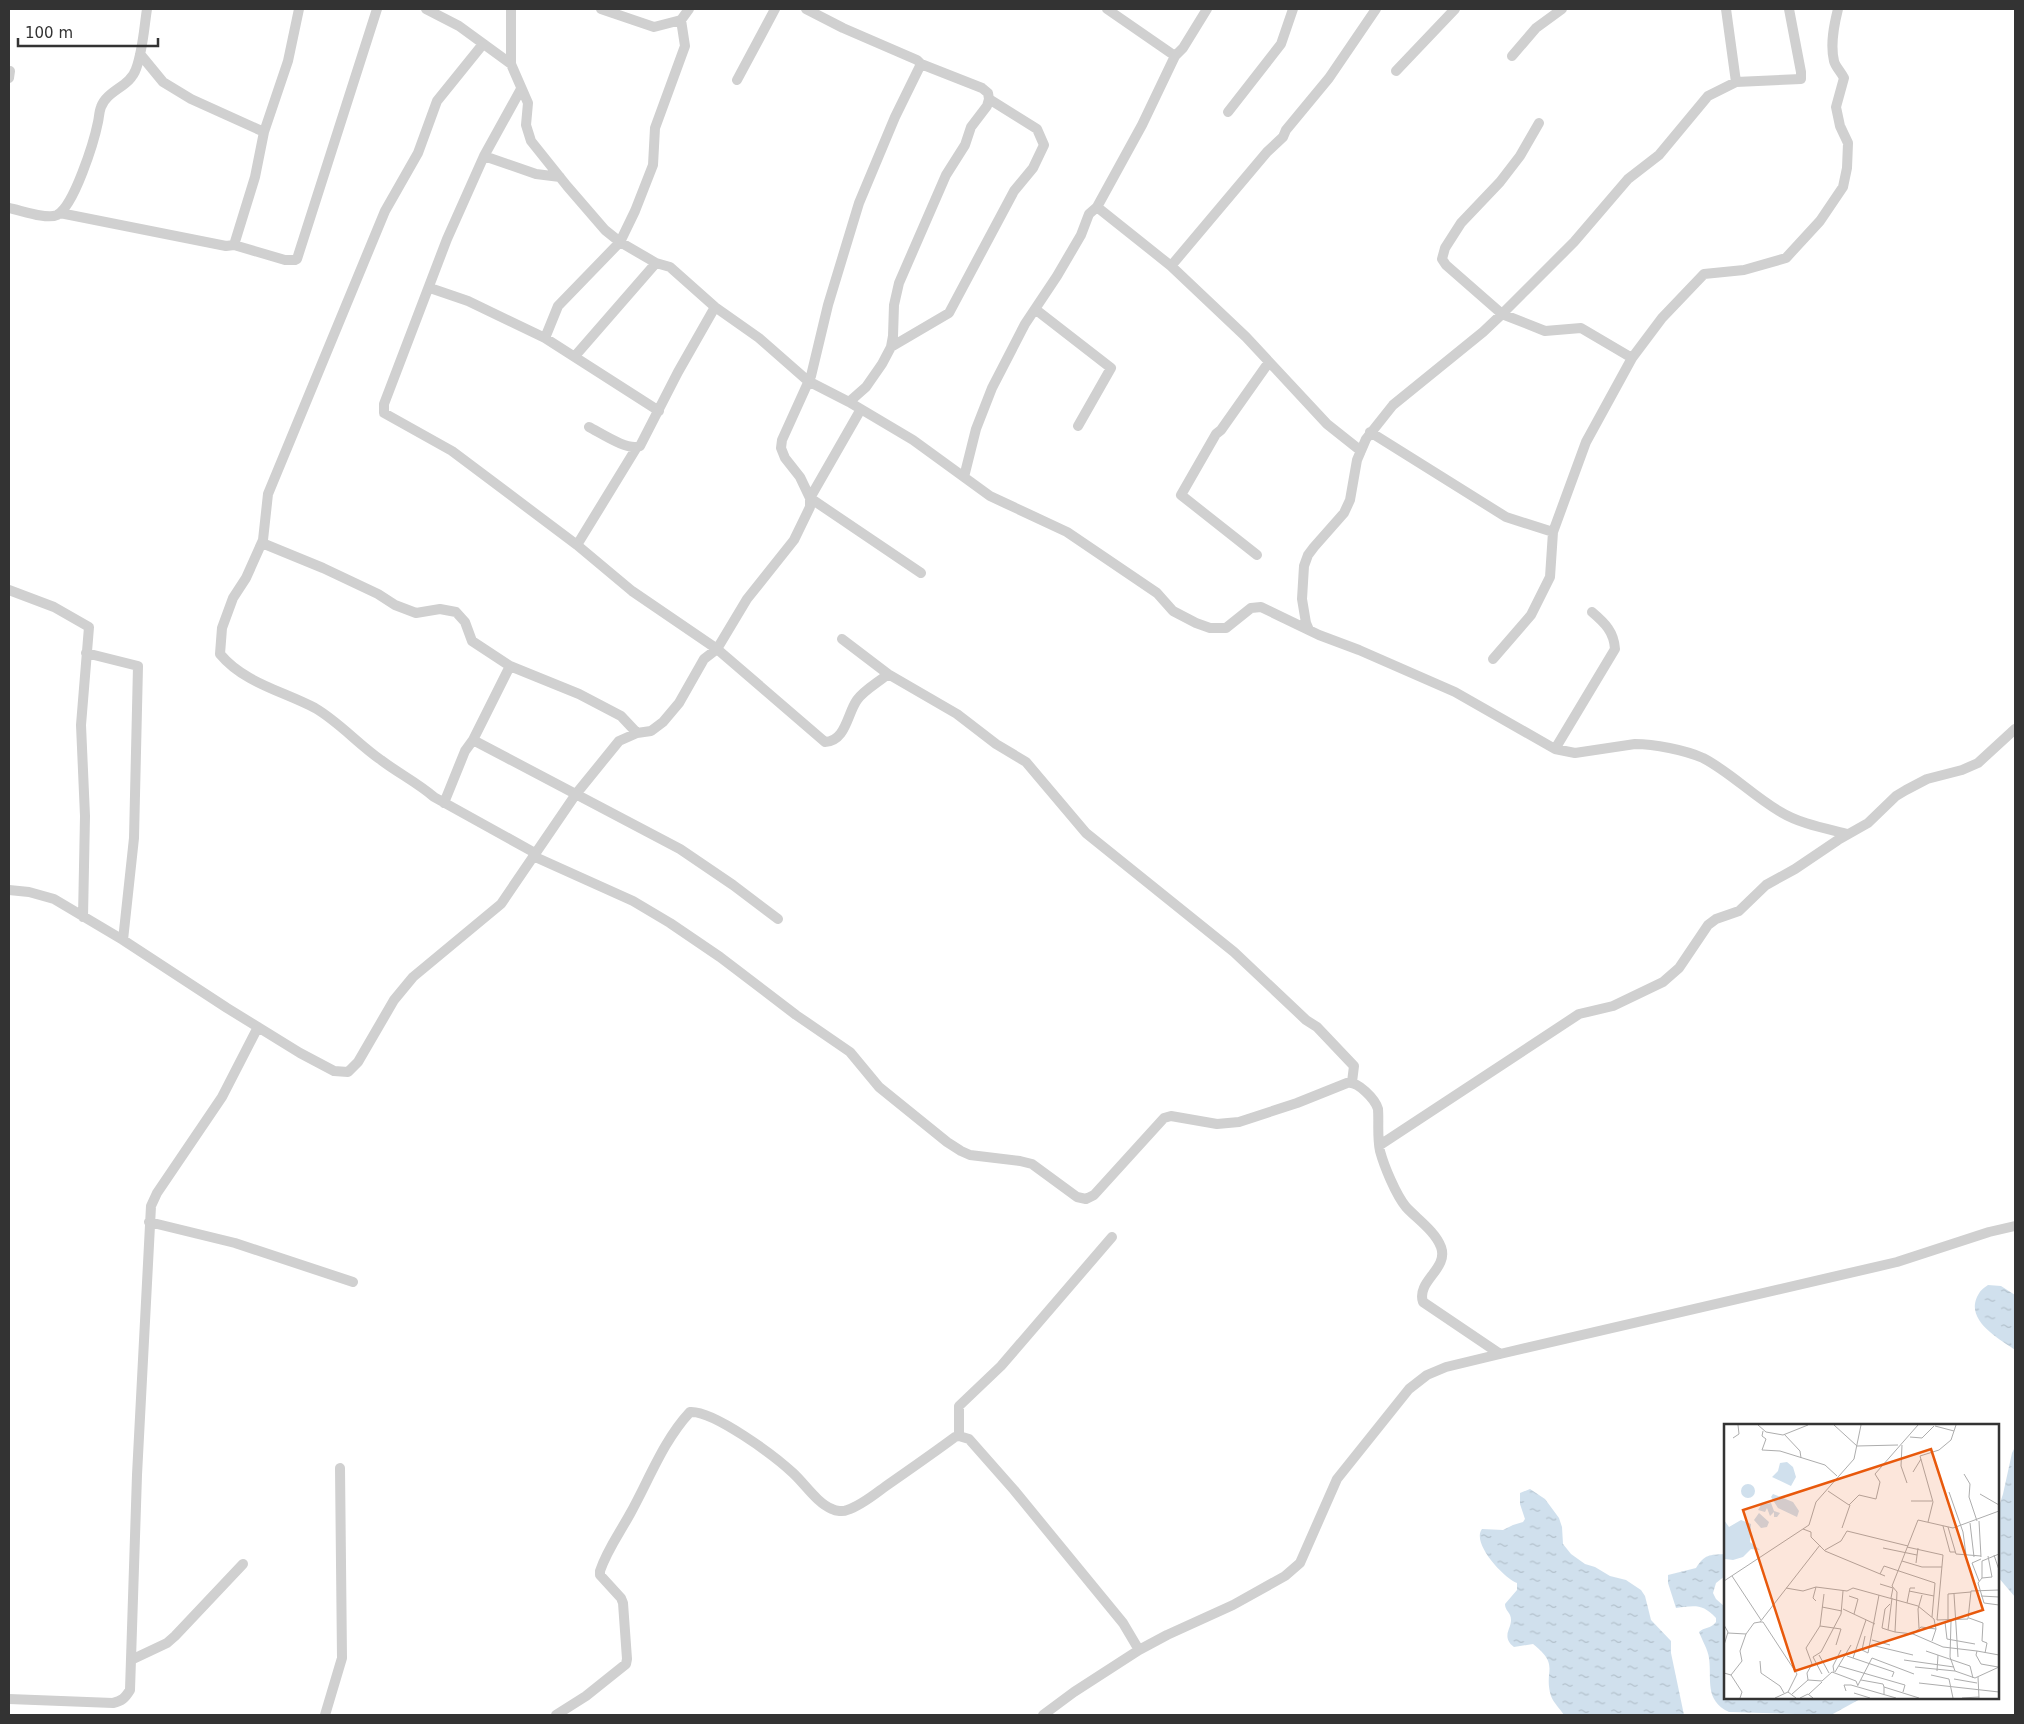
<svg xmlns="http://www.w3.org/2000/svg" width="2024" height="1724" font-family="'DejaVu Sans',sans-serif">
  <defs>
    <pattern id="water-ripples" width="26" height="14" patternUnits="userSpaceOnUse" patternTransform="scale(1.25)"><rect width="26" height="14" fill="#d0e0ed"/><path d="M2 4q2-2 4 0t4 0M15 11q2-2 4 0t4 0" fill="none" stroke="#b3c1cc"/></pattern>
  </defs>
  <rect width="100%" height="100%" fill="#fff"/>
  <path fill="url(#water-ripples)" d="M1988 1285 2001 1286 2015 1295V1350C1999 1339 1966 1321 1977 1297 1980 1291 1982 1289 1988 1285Z
    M2015 1447V1597L1998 1577V1509L2003 1494 2012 1453Z
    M1530 1489 1545 1499 1559 1518 1562 1527 1563 1544 1571 1554 1585 1564 1595 1567 1610 1576 1626 1580 1641 1590 1645 1596 1651 1620 1671 1641V1653L1684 1715H1564C1560 1709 1553 1702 1551 1696 1543 1670 1561 1666 1533 1644L1514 1647C1499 1635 1515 1627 1510 1615 1508 1611 1505 1609 1505 1604L1517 1590V1583C1504 1578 1471 1543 1482 1529L1503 1530 1513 1525 1523 1522 1525 1519 1520 1504V1493Z
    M1725 1554V1576L1716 1583 1713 1593 1716 1599 1725 1607V1698H1862L1831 1715 1729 1712C1704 1700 1712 1680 1709 1658 1708 1650 1702 1640 1699 1632 1704 1627 1711 1629 1716 1622V1618C1702 1603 1694 1606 1676 1608L1668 1583V1575L1696 1568C1705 1554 1709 1555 1725 1554Z"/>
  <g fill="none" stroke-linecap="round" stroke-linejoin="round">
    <path stroke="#d0d0d0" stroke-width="10" d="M426 9 459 26 511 64
      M511 9V64L528 103 526 125 531 141 567 186 605 230 620 242 656 263 670 267 715 307 759 338 808 381 849 402 913 440 990 496 1067 532 1157 593 1173 611 1196 623 1210 628H1226L1251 608 1261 607 1319 635 1359 650 1455 692 1555 749 1575 753 1635 744C1654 744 1685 750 1703 758 1730 772 1752 795 1779 811 1800 824 1824 828 1848 834
      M601 9 654 27 681 20 689 9
      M1107 9 1175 56
      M1726 9 1736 82
      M483 44 437 101 418 153 385 211 268 494 263 540 246 578 233 598 222 628 220 654C244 683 283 691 315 708 339 722 358 744 381 760 398 773 418 783 434 797L535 853
      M140 54 163 82 191 99 264 132
      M1512 56 1536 28 1562 9
      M9 71H10L9 78
      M1396 71 1455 9
      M737 80 775 9
      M521 89 484 156 447 239 384 404V413L452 451 577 545 632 591 717 649 825 742C846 741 847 714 857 700 864 690 879 682 888 674
      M1228 112 1281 44 1293 9
      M1539 123 1520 156 1500 182 1461 223 1445 248 1442 259 1446 265 1502 314 1545 331 1581 328 1632 358
      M484 156 536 174 560 177
      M1097 207 1171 266 1246 337 1327 424 1361 451
      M9 208C20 210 47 220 57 215 74 206 94 142 98 122 99 118 99 112 101 107 107 90 130 87 136 69 143 50 144 28 147 9
      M60 213 226 246 234 245 285 260H295L297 259 377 9
      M234 245 255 177 264 132 288 61 299 9
      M1171 266 1267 152 1283 137 1286 130 1329 78 1376 9
      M430 288 468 301 545 338 659 411
      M1035 309 1111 368 1078 426
      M545 338 558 306 620 242 635 211 653 165 655 128 685 46 681 20
      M891 347 949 313 1014 191 1033 168 1044 145 1037 129 989 99
      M575 356 656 263
      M849 402 866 387 882 364 891 347 893 336 894 305 899 283 946 175 965 145 971 127 987 106 989 99 988 93 982 88 921 64
      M861 409 810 498 921 573
      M589 427C601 433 627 451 640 446L678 372 715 307
      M1370 432 1506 517 1553 532
      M964 477 976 429 992 388 1025 324 1057 276 1081 235 1089 214 1097 207 1142 125 1175 56 1183 48 1207 9
      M262 543 323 568 378 594 395 605 416 613 440 609 456 612 465 622 472 641 510 666 579 694 621 716 637 733
      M577 545 637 447
      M1257 555 1181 495 1216 434 1221 430 1269 362
      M9 590 54 607 89 627 81 725 85 816 83 917
      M1309 630 1306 623 1302 599 1304 566 1308 555 1314 547 1344 513 1350 500 1357 460 1366 439 1393 405 1483 332 1502 314 1574 242 1628 179 1659 155 1708 96 1736 82 1801 79V72L1789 9
      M842 639 888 674 957 714 996 744 1026 762 1086 833 1234 952 1306 1020 1317 1027 1354 1066 1352 1082
      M86 653 138 666 134 838 123 940
      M1493 659 1531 615 1550 577 1553 532 1586 442 1632 358 1662 318 1704 274 1744 270 1786 258 1820 221 1843 187 1847 168 1848 143 1840 126 1836 107 1844 78C1841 72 1835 66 1834 61 1830 44 1834 25 1838 9
      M473 740 680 849 733 885 778 919
      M1555 749 1615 649C1614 632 1605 623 1592 612
      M444 803 465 751 473 740 510 666
      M533 856 633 901 670 923 720 957 796 1015 850 1052 879 1087 947 1142 961 1151 970 1155 1020 1161 1032 1164 1077 1197 1086 1199 1094 1195 1164 1118 1171 1116 1217 1124 1239 1122 1297 1103 1347 1083C1358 1081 1375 1099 1378 1109 1379 1122 1377 1137 1380 1151 1384 1166 1396 1195 1406 1207 1417 1219 1435 1231 1441 1247 1449 1269 1416 1281 1423 1302L1500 1354
      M9 890 29 892 54 899 123 940 227 1008 300 1053 334 1071 348 1072 358 1062 394 1000 413 977 501 904 576 794 619 741 637 733 651 731 663 722 679 703 704 659 717 649 747 599 794 540 810 507V498L800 477 785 458 781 448 782 440 811 376 828 305 859 203 895 117 921 64 917 60 843 28 806 9
      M1380 1145 1579 1014 1613 1006 1663 982 1679 968 1708 925 1716 919 1739 911 1766 885 1795 869 1838 840 1868 823 1896 796 1906 790 1927 779 1962 770 1978 763 2015 729
      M149 1222 235 1243 353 1282
      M959 1436V1406L1001 1366 1112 1237
      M131 1660 167 1643 175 1636 243 1564
      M9 1699 113 1703C122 1701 125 1698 130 1690L137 1475 151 1206 157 1193 222 1097 258 1027
      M325 1715 342 1658 340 1468
      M556 1715 586 1696 626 1664 627 1659 623 1603 621 1598 600 1575V1571C607 1550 619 1534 630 1514 649 1480 663 1441 690 1412 713 1410 775 1456 793 1473 805 1484 817 1503 832 1509 836 1511 843 1512 847 1510 861 1506 875 1494 886 1486 909 1470 932 1454 955 1437L959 1436 969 1439 1014 1490 1123 1623 1139 1650
      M1043 1715 1074 1692 1139 1650 1167 1635 1233 1605 1285 1576 1300 1563 1337 1479 1409 1389 1427 1375 1446 1367 1500 1354 1897 1262 1989 1232 2015 1226"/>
  </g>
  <g transform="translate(1724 1424)">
    <rect width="275" height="275" fill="#fff"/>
    <path d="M63 38 69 43 72 53 67 62 48 53 54 47 56 39ZM17 67a7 7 0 1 1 14 0a7 7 0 1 1-14 0ZM49 70 69 78 75 87 73 93 54 84 47 73ZM47 79 50 87 56 89 53 93H50V88L46 92 43 84 41 88 34 86 37 81ZM35 89 45 98 43 103 37 104 30 96ZM0 96 5 103 17 96 27 100 26 118 36 126 27 125 19 133 9 136 1 135Z" fill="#d0e0ed"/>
    <path fill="none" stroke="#adadad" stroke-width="1" d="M34 1 42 8 59 11 84 1M110 1 133 22 174 21M211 2 230 7M39 7 38 12 42 15 38 26 56 27 101 41 113 52M60 10 76 27 77 34M186 13 198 14 210 2M9 14 15 10 14 1M178 21 177 42 183 59M189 48 197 35M240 50 246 60 245 73 253 97M104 67 125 81 135 71 152 75 156 58 151 50 194 1M225 68 239 108 242 131M256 70 275 81M187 77H208M255 97 257 133M204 98 209 78 196 32 215 26 227 16 232 1M246 99 250 133M219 102 226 128H231M224 103 232 130 257 132M118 104 126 81M79 105 87 108V113L101 127 161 152M183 123 219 131 213 196M159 124 193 131M101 126 117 117 123 107 184 122M275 130 258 137V154L254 159 260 179 275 181M270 131 275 146M178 137 198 143H218M192 139 194 124M156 150 160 142 211 159 208 193M8 152 37 196M258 154 268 153 264 132M0 157 85 101 92 78 130 35 137 1M255 157 248 139 257 135M156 160 169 164 167 174M92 163 89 174 92 177M62 164 79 167 92 163 123 167 129 164 194 182 210 195 212 205 208 217M185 167 210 172M230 170 234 233M125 172 134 175 130 190M257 172 275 173M168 174 164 206 171 208M183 179 186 164H191M98 183 118 187M119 185 151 200M245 194 259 199 258 217 263 219 261 229M213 196 244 195 247 167 275 166M227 197 226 233 231 247 251 254 275 243M36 198H39L73 250 64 268M221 198 223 215 251 220M224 198V170L247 168M0 201 4 208 0 221M96 202 117 205 112 221M195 204 194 185 198 171M164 206 158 204 161 185 166 180M4 209 22 210 30 199 36 198 96 121M189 210 197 203 212 205M141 212 138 226 144 229 155 171M148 216 166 221M147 221 189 231M202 227 246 242 249 254M253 227 219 223 189 210 171 208 173 168 168 162 194 96 229 104 275 87M95 231 105 249M123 232 170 248 168 253M129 234 142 196M180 236 230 243M36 237 37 249 56 262 60 269M115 242 181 261 179 268M191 243 231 247M274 243 257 240 252 231 253 227 275 231M213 247 214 231M110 248 109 242 117 226M111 248 127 221M0 249 7 251 18 268 16 274M98 250 89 233 97 228 117 190 119 167M7 251 18 237 16 227 22 210M207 251 225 255 229 274M254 253 255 274M230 255 253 259M84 256 83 249 88 240 82 224 96 202 100 170M137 256 159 260 160 263M195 259 275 268M134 261 148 234 190 250M122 267 120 261H127L172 274M130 269 146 274M68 270 84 256 98 257 108 248 132 257 134 262M85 270 98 258M160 271V263L195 274M51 274 64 268 72 274M76 274 84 270 89 274M238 274 255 273"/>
    <path fill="#e8590c" fill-opacity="0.15" stroke="#e8590c" stroke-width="2.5" d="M207 25 259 186 71 247 19 86Z"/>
    <rect width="275" height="275" fill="none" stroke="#333" stroke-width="2.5"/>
  </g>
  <rect width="2024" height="1724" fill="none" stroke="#333333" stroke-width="20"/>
  <path d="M18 38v8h140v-8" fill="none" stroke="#333333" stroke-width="2.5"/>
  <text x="25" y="38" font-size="15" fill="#333333" stroke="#ffffff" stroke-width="4" paint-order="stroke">100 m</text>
</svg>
